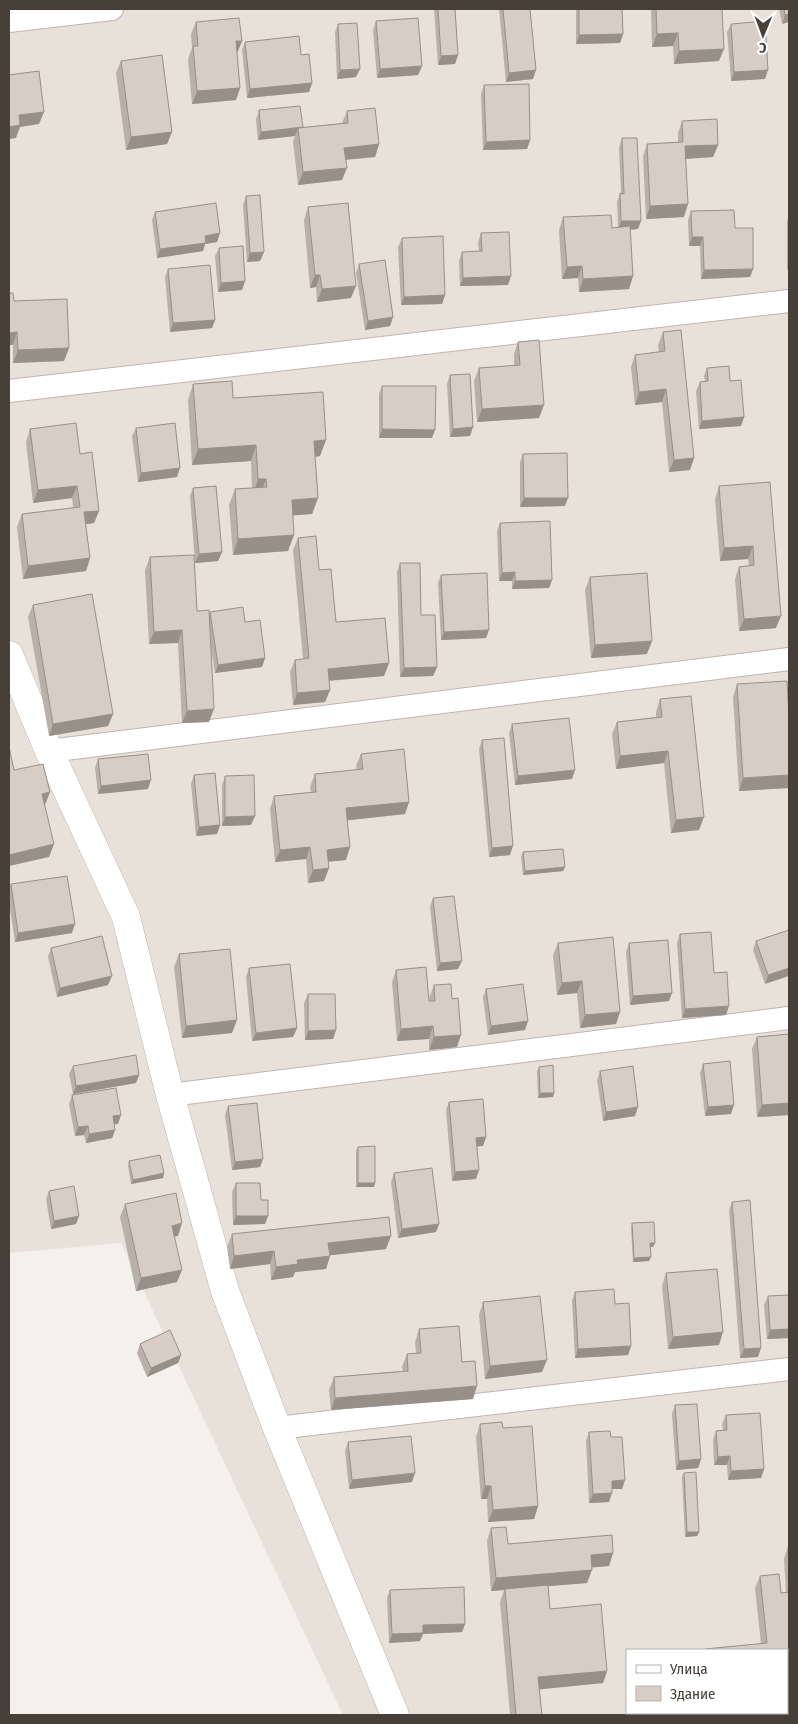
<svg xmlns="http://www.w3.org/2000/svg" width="798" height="1724" font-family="'Fira Sans Condensed',sans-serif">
  <rect width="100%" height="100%" fill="#f4f0eb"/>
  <path fill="#e7e1d9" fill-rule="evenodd" d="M9 9H789V1715H343L121 1243 9 1253ZM627 1650H787V1713H627Z"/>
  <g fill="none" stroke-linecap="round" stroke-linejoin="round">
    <g stroke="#bfb6ae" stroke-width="24">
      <path id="minor" d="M9 21 112 9
        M9 391 789 301
        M49 751 789 659
        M170 1095 789 1018
        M277 1428 789 1369"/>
    </g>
    <g stroke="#bfb6ae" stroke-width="29">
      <path id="tertiary" d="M9 655 49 751 126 917 170 1095 225 1291 277 1428 395 1715"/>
    </g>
    <use href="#minor" stroke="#fff" stroke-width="22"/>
    <use href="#tertiary" stroke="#fff" stroke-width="28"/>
  </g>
  <path fill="#b9b0a9" d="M434 9H455L458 55 455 64 438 65Z
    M499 9H530L533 79 506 82Z
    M576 9H622L623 34 620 43 576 44Z
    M651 9H722L719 61 674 64 673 46 652 47Z
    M779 9H789L782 24Z
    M376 21 422 66 418 75 377 78 373 30Z
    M196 22 242 41 237 53 240 88 236 100 192 104 188 59 192 48 191 34Z
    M338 24 356 77 337 79 335 32Z
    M731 24 765 79 731 81 727 32Z
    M245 42 301 55 312 83 309 92 247 98 242 50Z
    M121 61 172 132 167 144 126 150 116 73Z
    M484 85 530 140 527 149 483 150 481 94Z
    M259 110 302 128 342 123 347 111 379 144 375 157 346 160 342 180 298 185 293 141 295 136 258 140 256 119Z
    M682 121 718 145 713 157 686 159 684 217 646 219 643 156 647 144 678 142V133Z
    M622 138 638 229 630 230 633 276 629 289 579 292 578 278 562 279 559 230 563 217 612 228 618 227 617 202 620 193H621L619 147Z
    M246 196 264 252 260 261 247 262 243 205Z
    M308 207 351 298 317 302 316 287 310 288 304 220Z
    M691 211 753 269 750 277 701 279 700 246H689L688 220Z
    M155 212 217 242 205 244 203 251 157 258 152 220Z
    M789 215V270H787V222Z
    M481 233 508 285 460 286 459 261 462 252H479L478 242Z
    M402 238 445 295 442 304 401 305 398 247Z
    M219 248 245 281 242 290 218 292 215 256Z
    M359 264 393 317 390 326 365 330 356 273Z
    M168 269 215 320 212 328 170 332 165 277Z
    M14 301 69 348 64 361 13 363V345Z
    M663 332 694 458 690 470 669 472 662 402 635 405 631 367 635 355 659 352 658 345Z
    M518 342 539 418 477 422 474 381 479 368 514 366V354Z
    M707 368 730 381 744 417 741 426 699 429 696 391 700 382 705 381 704 376Z
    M450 375 470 436 450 437 447 384Z
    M193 384 233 398 320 456 315 457 318 498 312 514 293 515 288 551 233 555 229 505 235 489 252 488 251 461 192 465 188 400Z
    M382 386 432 438H379V394Z
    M136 428 177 477 138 482 132 436Z
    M30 429 80 454 99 511 94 523 86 524 90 558 86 571 23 579 17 527 22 514 73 508 72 498 33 503 26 442Z
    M523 454 565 506 520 507V462Z
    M770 482 776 628 739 631 735 579 739 567 749 566 748 559 720 561 715 499 719 486Z
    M193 488 222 552 218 561 195 563 190 496Z
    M500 523 552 580 549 588 512 589V581H499L497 531Z
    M298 538 319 570 336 622 389 663 384 676 329 681 330 690 325 702 293 705 290 672 295 660 303 659 293 550Z
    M150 557 197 611 209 616 210 612 245 622 265 658 262 667 215 673 210 640 209 722 182 723 178 643 149 644 145 570Z
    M400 563 437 667 433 676 400 677 397 572Z
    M441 575 486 638 441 640 438 583Z
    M590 577 647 654 591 658 585 590Z
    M33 605 113 714 108 726 49 736 28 617Z
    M737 684 789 788 739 791 733 697Z
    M660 699 699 830 671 833 664 763 616 769 612 734 617 722 656 717V712Z
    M512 724 572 779 515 785 509 733Z
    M482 740 510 855 489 857 479 749Z
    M361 754 409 802 405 814 348 820 346 860 328 862 329 868 324 881 308 883 306 859 275 862 270 809 274 796 311 792 310 787 315 774 357 770 356 766Z
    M98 759 148 789 98 794 95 768Z
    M194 775 220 825 217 834 196 836 191 784Z
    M225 776 251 825 222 826V785Z
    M523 852 565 867 563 871 523 875 521 857Z
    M11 884 72 933 15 942 9 902V889Z
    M433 898 458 969 437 971 430 907Z
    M789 930 765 984 753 950 756 941Z
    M680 934 714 973 726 1015 682 1018 677 943Z
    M558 943 620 1012 616 1024 580 1028 577 993 557 995 553 955Z
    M629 943 669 1001 630 1005 626 952Z
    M51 948 108 985 57 997 48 957Z
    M179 954 232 1033 182 1038 174 967Z
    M249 968 297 1028 293 1037 252 1041 246 977Z
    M396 970 429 1001H430L429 998 434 985 452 999 457 1047 429 1050V1039L397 1041 392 982Z
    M486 989 525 1030 488 1035 483 998Z
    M308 994 336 1030 333 1039 305 1040 304 1003Z
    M789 1034V1115L757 1117 752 1049 757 1037Z
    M703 1064 731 1114 705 1116 700 1073Z
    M73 1066 139 1075 136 1083 73 1094 69 1074Z
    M539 1067 554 1093 553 1097 538 1098 537 1071Z
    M600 1071 635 1116 603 1121 597 1080Z
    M72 1095 118 1124H114L115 1130 112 1138 86 1143 84 1135 75 1136 69 1104Z
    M449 1102 486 1137 483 1146H477L476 1179 452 1181 446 1110Z
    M228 1106 263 1159 260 1167 232 1170 225 1115Z
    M358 1147 374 1187H356V1151Z
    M129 1161 164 1173 163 1178 131 1184 128 1166Z
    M394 1173 439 1224 436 1232 398 1238 391 1182Z
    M236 1183 268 1216 265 1224 233 1225 232 1192Z
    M49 1191 79 1216 76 1224 51 1229 46 1199Z
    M732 1202 758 1357 740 1358 729 1210Z
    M125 1204 178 1236H174L177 1282 136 1291 120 1217Z
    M632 1223 655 1243 653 1247H651V1257L649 1261 633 1262 631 1228Z
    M232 1234 386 1249 330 1255 326 1269 295 1272 293 1277 271 1280 270 1264 230 1269 227 1247Z
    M666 1273 719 1345 668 1349 662 1286Z
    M575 1292 615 1304 631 1346 628 1355 575 1358 572 1300Z
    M789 1295V1338L767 1339 764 1305 768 1296Z
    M483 1302 542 1372 485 1379 479 1315Z
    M419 1329 462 1362 473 1399 331 1410 329 1390 334 1377 403 1371 402 1367 407 1354 416 1353 415 1342Z
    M140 1344 181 1355 178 1363 147 1377 137 1353Z
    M675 1405 701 1459 698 1468 676 1470 672 1414Z
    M726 1415 764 1469 761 1478 728 1480 727 1465H714L713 1440 716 1431 723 1430 722 1424Z
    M480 1424 503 1428 538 1506 534 1519 488 1522 487 1499H481L476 1437Z
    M589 1432 611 1437 625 1480 622 1489H612L609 1502 589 1503 586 1441Z
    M348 1442 412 1482 349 1489 345 1451Z
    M684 1473 699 1532 697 1536 685 1537 682 1477Z
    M491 1528 508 1544 613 1553 609 1566 592 1567 587 1583 548 1586 550 1609 607 1671 603 1683 539 1689 542 1715H510L500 1602 504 1590 491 1591 487 1541Z
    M788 1546H789V1697L787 1650H704L705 1649 761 1644 755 1588 760 1576 781 1593 786 1592 784 1559Z
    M390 1590 465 1624 462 1632 423 1634 420 1641 389 1643 387 1598Z"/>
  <path fill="#969089" d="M789 14V22L782 24 785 15Z
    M678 33 673 46 652 47 657 34Z
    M623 34 620 43 576 44 579 35Z
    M236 41H242L237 53Z
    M724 49 719 61 674 64 679 51Z
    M458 55 455 64 438 65 441 56Z
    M422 66 418 75 377 78 380 69Z
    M360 69 356 77 337 79 340 70Z
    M536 70 533 79 506 82 509 73Z
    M768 70 765 79 731 81 734 72Z
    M312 83 309 92 247 98 250 89Z
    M240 88 236 100 192 104 197 91Z
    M44 112 39 124 20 127 16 138 9 139V127L19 115Z
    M303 127 298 128 295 136 258 140 261 132Z
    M172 132 167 144 126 150 131 137Z
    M530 140 527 149 483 150 486 142Z
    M379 144 375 157 340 160 344 148Z
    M718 145 713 157 681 159 685 146Z
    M347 168 342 180 298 185 303 172Z
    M688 204 684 217 646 219 650 206Z
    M621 221H641L638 229 618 230Z
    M220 233 217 242 205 244 203 251 157 258 160 249 205 236Z
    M692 237H703L700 246H689Z
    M264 252 260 261 247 262 250 253Z
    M582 266 578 278 562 279 567 267Z
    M753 269 750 277 701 279 704 270Z
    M315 275H320L316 287 310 288Z
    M511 276 508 285 460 286 463 278Z
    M633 276 629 289 579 292 583 279Z
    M245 281 242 290 218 292 221 283Z
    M356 286 351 298 317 302 322 289Z
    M445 295 442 304 401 305 404 297Z
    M393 317 390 326 365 330 368 321Z
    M215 320 212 328 170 332 173 323Z
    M17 332 13 345H9V333Z
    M69 348 64 361 13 363 18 350Z
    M666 389 662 402 635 405 639 392Z
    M544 405 539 418 477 422 482 409Z
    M744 417 741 426 699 429 702 421Z
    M473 427 470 436 450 437 453 429Z
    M382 429 435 430 432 438H379Z
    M326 440 320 456 309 457 314 441Z
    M256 445 251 461 192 465 198 449Z
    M694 458 690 470 669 472 674 460Z
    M180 468 177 477 138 482 141 473Z
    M258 479H266L260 494 253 495Z
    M77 486 72 498 33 503 38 490Z
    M318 498 312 514 286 516 292 500Z
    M524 498H568L565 506 520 507Z
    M99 511 94 523 80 525 84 512Z
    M294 535 288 551 233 555 238 539Z
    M753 546 748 559 720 561 724 548Z
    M222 552 218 561 195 563 199 554Z
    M90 558 86 571 23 579 28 566Z
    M515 572 512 581H499L502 573Z
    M552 580 549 588 512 589 515 581Z
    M781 616 776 628 739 631 744 619Z
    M182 630 178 643 149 644 154 632Z
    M489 630 486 638 441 640 444 632Z
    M652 641 647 654 591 658 595 645Z
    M265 658 262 667 215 673 218 665Z
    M389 663 384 676 324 681 328 669Z
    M437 667 433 676 400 677 404 668Z
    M330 690 325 702 293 705 297 693Z
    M214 709 209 722 182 723 187 711Z
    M113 714 108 726 49 736 53 724Z
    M668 751 664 763 616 769 620 756Z
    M575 770 572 779 515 785 518 776Z
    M789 775V788L739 791 743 778Z
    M151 780 148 789 98 794 101 786Z
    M50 792 45 805 37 807 42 794Z
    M409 802 405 814 342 821 346 808Z
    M255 816 251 825 222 826 225 817Z
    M704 817 699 830 671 833 676 820Z
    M220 825 217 834 196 836 199 827Z
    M54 844 49 857 9 866V855Z
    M513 846 510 855 489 857 492 848Z
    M310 847 306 859 275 862 280 850Z
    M350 847 346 860 323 862 327 850Z
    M565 867 563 871 523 875 525 871Z
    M329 868 324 881 308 883 313 870Z
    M75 924 72 933 15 942 18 933Z
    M462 961 458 969 437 971 440 963Z
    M789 968V976L765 984 768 975Z
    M112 976 108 985 57 997 60 988Z
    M582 981 577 993 557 995 562 983Z
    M672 993 669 1001 630 1005 633 996Z
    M729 1006 726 1015 682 1018 685 1009Z
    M620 1012 616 1024 580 1028 585 1015Z
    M237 1020 232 1033 182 1038 186 1026Z
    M528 1021 525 1030 488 1035 491 1026Z
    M433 1026 429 1039 397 1041 401 1029Z
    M297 1028 293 1037 252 1041 256 1033Z
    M336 1030 333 1039 305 1040 308 1031Z
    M461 1035 457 1047 429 1050 434 1037Z
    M139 1075 136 1083 73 1094 76 1086Z
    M540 1093H554L553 1097 538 1098Z
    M789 1103V1115L757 1117 762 1105Z
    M734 1105 731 1114 705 1116 708 1107Z
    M638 1107 635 1116 603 1121 606 1112Z
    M121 1115 118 1124 110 1125 113 1116Z
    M88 1126 84 1135 75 1136 78 1127Z
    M115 1130 112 1138 86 1143 89 1134Z
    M486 1137 483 1146 473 1147 476 1138Z
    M263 1159 260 1167 232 1170 235 1162Z
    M479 1170 476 1179 452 1181 455 1172Z
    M164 1173 163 1178 131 1184 133 1180Z
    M358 1183H375L374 1187H356Z
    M79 1216 76 1224 51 1229 54 1221Z
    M236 1216H268L265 1224 233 1225Z
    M182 1223 178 1236 168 1238 172 1226Z
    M439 1224 436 1232 398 1238 402 1229Z
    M391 1236 386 1249 324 1256 328 1243Z
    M650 1243H655L653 1247H649Z
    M274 1251 270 1264 230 1269 234 1256Z
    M330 1256 326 1269 295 1272 293 1277 271 1280 276 1267 297 1260Z
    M651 1257 649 1261 633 1262 634 1258Z
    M182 1270 177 1282 136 1291 141 1278Z
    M789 1329V1338L767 1339 770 1330Z
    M723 1332 719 1345 668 1349 673 1337Z
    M631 1346 628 1355 575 1358 578 1349Z
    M761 1348 758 1357 740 1358 744 1349Z
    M181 1355 178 1363 147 1377 151 1368Z
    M547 1360 542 1372 485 1379 490 1366Z
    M477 1386 473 1399 331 1410 335 1398Z
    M730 1456 727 1465H714L718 1457Z
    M701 1459 698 1468 676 1470 679 1461Z
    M764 1469 761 1478 728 1480 731 1471Z
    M415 1473 412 1482 349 1489 352 1480Z
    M625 1480 622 1489H609L612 1481Z
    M485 1486H491L487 1499H481Z
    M612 1493 609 1502 589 1503 593 1494Z
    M538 1506 534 1519 488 1522 493 1510Z
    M687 1532H699L697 1536 685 1537Z
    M613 1553 609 1566 586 1568 591 1555Z
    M592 1570 587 1583 491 1591 496 1578Z
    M465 1624 462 1632 423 1634 420 1641 389 1643 392 1634 423 1625Z
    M607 1671 603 1683 534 1690 538 1677Z
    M787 1685H789V1697H787Z"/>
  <path fill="#d7cdc4" stroke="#969089" d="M438 9H455L458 55 441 56Z
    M503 9H530L536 70 509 73Z
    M579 9H622L623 34 579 35Z
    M656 9H722L724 49 679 51 678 33 657 34Z
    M784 9H789V14L785 15Z
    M239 18 242 41H236L240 88 197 91 193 46H198L196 22Z
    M418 18 422 66 380 69 376 21Z
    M765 21 768 70 734 72 731 24Z
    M357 23 360 69 340 70 338 24Z
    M299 36 301 55 309 54 312 83 250 89 245 42Z
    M162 55 172 132 131 137 121 61Z
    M39 71 44 112 19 115 20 125 9 127V75Z
    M529 84 530 140 486 142 484 85Z
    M300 106 303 127 261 132 259 110Z
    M375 108 379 144 344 148 347 168 303 172 298 128 348 123 347 111Z
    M717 119 718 145 685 146 688 204 650 206 647 144 683 142 682 121Z
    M622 138H637L641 221H621L620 193 624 194Z
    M260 195 264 252 250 253 246 196Z
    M216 203 220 233 205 236 206 243 160 249 155 212Z
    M348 203 356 286 322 289 320 275H315L308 207Z
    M734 210 735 228H753V269L704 270 703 237H692L691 211Z
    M611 215 612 228 630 226 633 276 583 279 582 266 567 267 563 217Z
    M509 232 511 276 463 278 462 252 482 251 481 233Z
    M443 236 445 295 404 297 402 238Z
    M243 246 245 281 221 283 219 248Z
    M385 260 393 317 368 321 359 264Z
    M210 265 215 320 173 323 168 269Z
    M9 293H13L14 301 67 299 69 348 18 350 17 332 9 333Z
    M681 330 694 458 674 460 666 389 639 392 635 355 665 351 663 332Z
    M539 340 544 405 482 409 479 368 520 365 518 342Z
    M729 366 730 381 741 380 744 417 702 421 700 382 708 381 707 368Z
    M470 374 473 427 453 429 450 375Z
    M232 381 233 398 323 392 326 440 314 441 318 498 292 500 294 535 238 539 235 489 267 487 266 479H258L256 445 198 449 193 384Z
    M382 386H436L435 430 382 429Z
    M76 423 80 454 92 452 99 511 84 512 90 558 28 566 22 514 80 507 77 486 38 490 30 429Z
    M175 423 180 468 141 473 136 428Z
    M567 453 568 498H524L523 454Z
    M770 482 781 616 744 619 739 567 754 565 753 546 724 548 719 486Z
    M216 486 222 552 199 554 193 488Z
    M550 521 552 580 515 581V572L502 573 500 523Z
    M316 536 319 570 331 569 336 622 385 618 389 663 328 669 330 690 297 693 295 660 309 658 298 538Z
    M194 555 197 611 209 610 214 709 187 711 182 630 154 632 150 557Z
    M400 563H420L421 615H435L437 667 404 668Z
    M487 573 489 630 444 632 441 575Z
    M647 573 652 641 595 645 590 577Z
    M92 594 113 714 53 724 33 605Z
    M243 607 245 622 260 620 265 658 218 665 210 612Z
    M787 681 789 717V775L743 778 737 684Z
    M691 696 704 817 676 820 668 751 620 756 617 722 662 717 660 699Z
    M569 718 575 770 518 776 512 724Z
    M504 738 513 846 492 848 482 740Z
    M9 747 14 770 43 764 50 792 42 794 54 844 9 855Z
    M404 749 409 802 346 808 350 847 327 850 329 868 313 870 310 847 280 850 274 796 316 792 315 774 363 769 361 754Z
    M148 754 151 780 101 786 98 759Z
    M215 773 220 825 199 827 194 775Z
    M254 775 255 816 225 817V776Z
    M563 849 565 867 525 871 523 852Z
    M67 876 75 924 18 933 11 884Z
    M454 896 462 961 440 963 433 898Z
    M789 930V968L768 975 756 941Z
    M711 932 714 973 727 972 729 1006 685 1009 680 934Z
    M102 936 112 976 60 988 51 948Z
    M613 937 620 1012 585 1015 582 981 562 983 558 943Z
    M668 940 672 993 633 996 629 943Z
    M230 949 237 1020 186 1026 179 954Z
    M290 964 297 1028 256 1033 249 968Z
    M426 967 429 1001H435L434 985 451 984 452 999 458 998 461 1035 434 1037 433 1026 401 1029 396 970Z
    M523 984 528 1021 491 1026 486 989Z
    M308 994H335L336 1030 308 1031Z
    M789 1034V1103L762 1105 757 1037Z
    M136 1055 139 1075 76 1086 73 1066Z
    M730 1061 734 1105 708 1107 703 1064Z
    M553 1065 554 1093H540L539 1067Z
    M633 1066 638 1107 606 1112 600 1071Z
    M116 1088 121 1115 113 1116 115 1130 89 1134 88 1126 78 1127 72 1095Z
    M483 1099 486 1137 476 1138 479 1170 455 1172 449 1102Z
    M257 1103 263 1159 235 1162 228 1106Z
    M375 1146V1183H358V1147Z
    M160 1155 164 1173 133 1180 129 1161Z
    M432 1168 439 1224 402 1229 394 1173Z
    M236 1183H260L261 1200H268V1216H236Z
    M74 1186 79 1216 54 1221 49 1191Z
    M176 1193 182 1223 172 1226 182 1270 141 1278 125 1204Z
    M750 1200 761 1348 744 1349 732 1202Z
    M389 1217 391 1236 328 1243 330 1256 297 1260 298 1264 276 1267 274 1251 234 1256 232 1234Z
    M654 1222 655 1243H650L651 1257 634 1258 632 1223Z
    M717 1269 723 1332 673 1337 666 1273Z
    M614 1289 615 1304 629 1303 631 1346 578 1349 575 1292Z
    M789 1295V1329L770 1330 768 1296Z
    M540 1296 547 1360 490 1366 483 1302Z
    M459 1326 462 1362 475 1361 477 1386 335 1398 334 1377 408 1371 407 1354 421 1353 419 1329Z
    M170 1330 181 1355 151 1368 140 1344Z
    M697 1404 701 1459 679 1461 675 1405Z
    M760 1413 764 1469 731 1471 730 1456 718 1457 716 1431 727 1430 726 1415Z
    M502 1422 503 1428 532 1426 538 1506 493 1510 491 1486H485L480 1424Z
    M610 1431 611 1437H622L625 1480 612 1481V1493L593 1494 589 1432Z
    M411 1436 415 1473 352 1480 348 1442Z
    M696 1472 699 1532H687L684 1473Z
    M506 1527 508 1544 612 1535 613 1553 591 1555 592 1570 496 1578 491 1528Z
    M779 1574 781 1593 789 1592V1685H787V1650H705V1649L767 1643 760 1576Z
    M548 1585 550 1609 601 1604 607 1671 538 1677 542 1715H516L505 1589Z
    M464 1587 465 1624 423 1625V1633L392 1634 390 1590Z"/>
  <rect width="798" height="1724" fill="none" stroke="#474039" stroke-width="20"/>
  <rect x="626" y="1649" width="162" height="65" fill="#ffffff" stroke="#b5b3b0"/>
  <rect x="636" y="1665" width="25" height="8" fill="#ffffff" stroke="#b5b3b0"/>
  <text x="670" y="1674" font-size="15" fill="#474039">Улица</text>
  <rect x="636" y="1686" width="25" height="15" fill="#d7cdc4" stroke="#b5b3b0"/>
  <text x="670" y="1699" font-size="15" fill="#474039">Здание</text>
  <g transform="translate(763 35) rotate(181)" stroke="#ffffff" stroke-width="4" paint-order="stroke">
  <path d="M0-4L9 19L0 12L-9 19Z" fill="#474039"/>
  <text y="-8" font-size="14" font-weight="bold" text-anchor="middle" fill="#474039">С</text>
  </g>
</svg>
